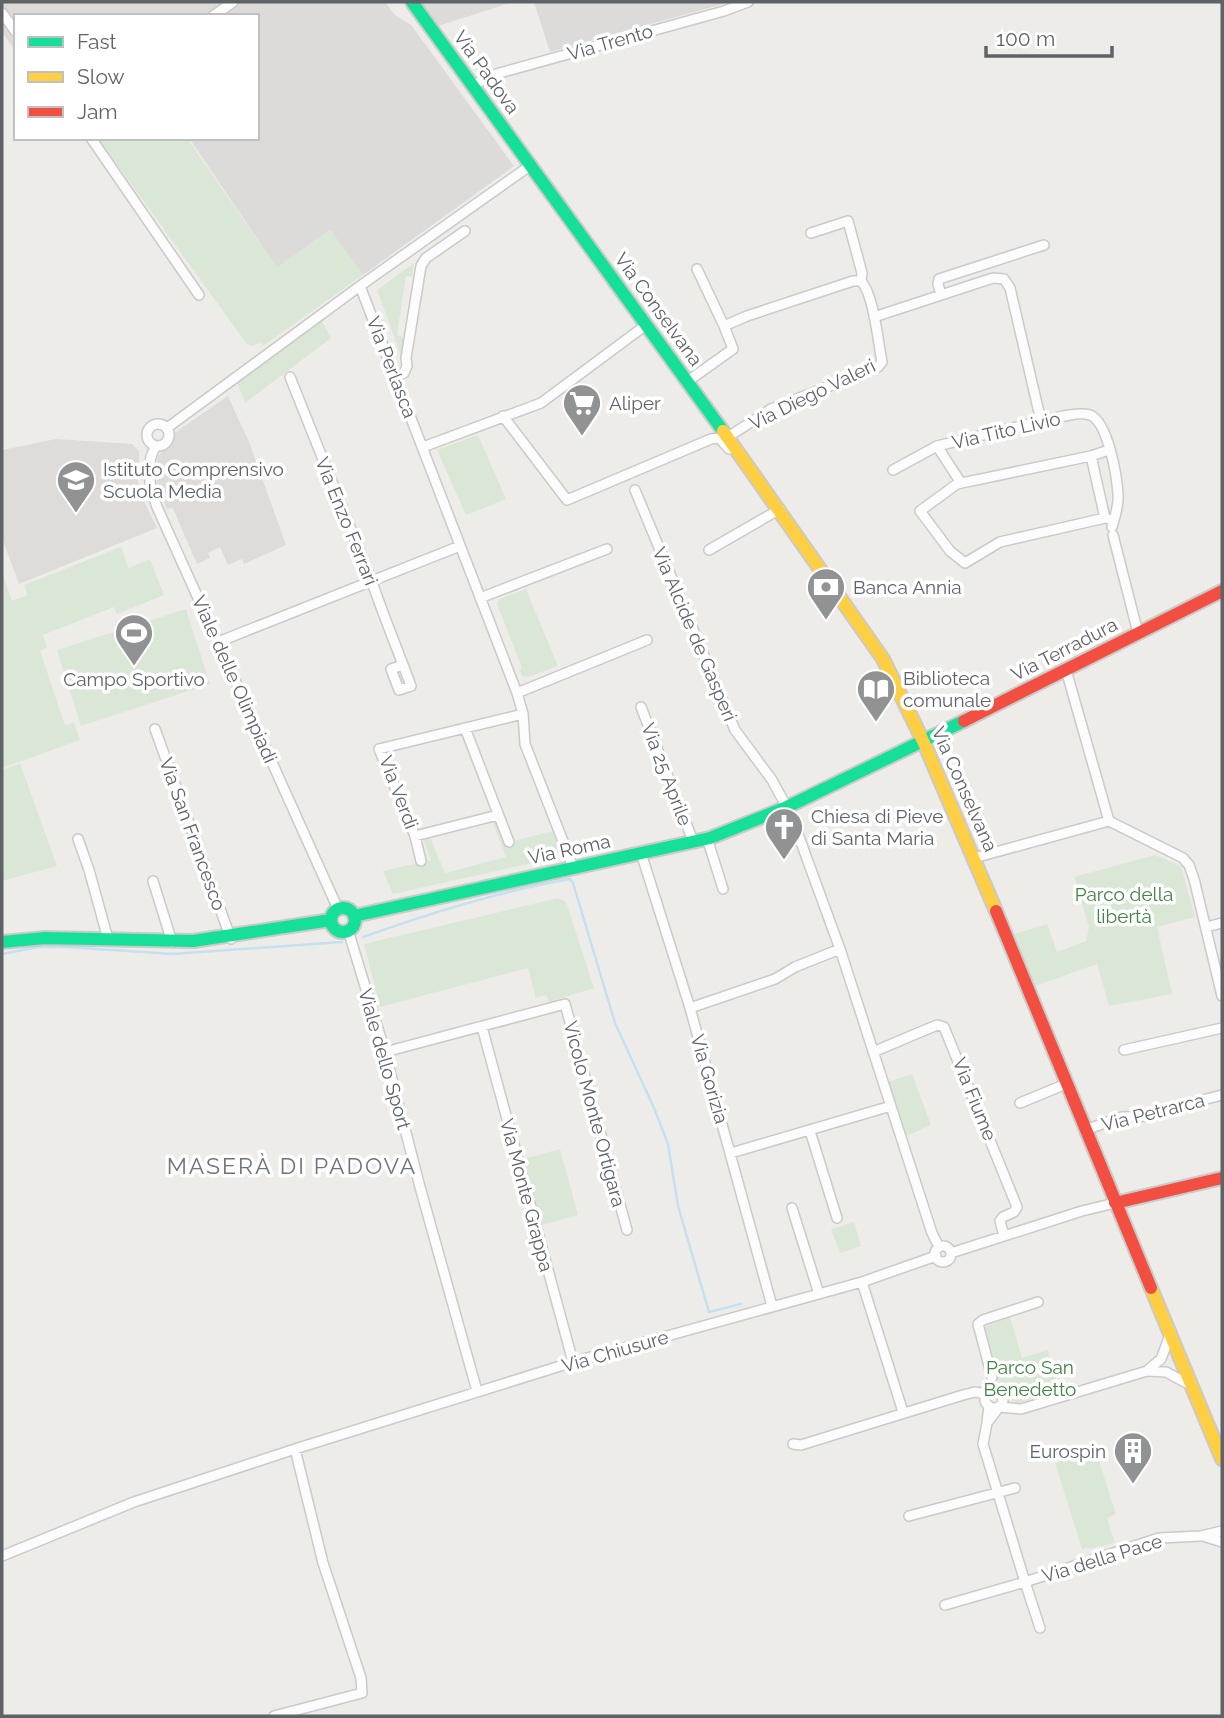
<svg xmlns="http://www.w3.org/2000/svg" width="1224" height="1718" font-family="Raleway,sans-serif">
  <rect width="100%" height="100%" fill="#eeece9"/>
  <path fill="#dddbda" d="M2 2H385L395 15 411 25 514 166 363 275 330 230 277 268 189 138H257V16H16V52L2 32Z
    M420 2H513L438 26Z
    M534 2H730L550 52Z"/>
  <path fill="#dedbd8" d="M228 396 249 442 286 545 244 564 242 559 228 565 220 547 208 553 210 558 197 564 174 511 172 508 167 509 158 487 156 473 158 456 170 443 173 434Z
    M56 439 132 444 139 451 138 489 157 528 19 584 2 538V450Z"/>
  <path fill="#dae7d7" d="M98 138H187L277 268 330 230 363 275 263 346 260 343 252 346 246 343Z
    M414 263 412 277 406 276 397 335 405 338 401 356 377 290Z
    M322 321 331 338 245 403 237 382Z
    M478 435 506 499 466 515 437 450Z
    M121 547 129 568 150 559 164 595 117 614 114 607 43 635 47 647 40 651 65 725 74 723 80 740 2 768V572L12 601 27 595 24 585Z
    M526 589 558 666 528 677 522 676 520 670 522 668 497 604 500 599Z
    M186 609 210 684 81 726 57 650Z
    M20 763 57 866 2 881V770Z
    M498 820 509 842 554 831 562 854 560 857 393 894 383 871 431 860 423 839 430 837 445 873 506 857 492 821Z
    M1155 855 1181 866 1195 917 1157 927 1172 994 1109 1006 1097 964 1035 986 1014 934 1047 924 1057 952 1086 941 1089 927 1074 877Z
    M558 898 566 902 594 988 549 1002 546 995 536 998 528 968 380 1007 364 944Z
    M912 1074 931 1125 906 1136 888 1082Z
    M560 1149 578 1215 542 1225 524 1159Z
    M854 1222 861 1246 840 1253 831 1229Z
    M1010 1317 1022 1358 1048 1350 1059 1390 1018 1403 1011 1400 1007 1391 998 1382 982 1328Z
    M1095 1449 1116 1514 1107 1518 1115 1543 1088 1549 1087 1547 1082 1549 1055 1463Z"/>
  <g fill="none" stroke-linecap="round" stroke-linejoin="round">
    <path stroke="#c4e0f1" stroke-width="2.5" d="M363 937C430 913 500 891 570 879L573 883 615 1023 654 1108 668 1144 678 1206 709 1312 741 1304
      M2 954 38 947H67L173 954 342 942"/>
    <g stroke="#cbcac9" stroke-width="12">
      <path id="street" d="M2 13 16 32
        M213 16 233 2
        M473 85 496 74 724 11 748 2
        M91 138 199 295
        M697 269 724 326
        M360 286 517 693 523 714 525 744 573 867
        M941 295 938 284 939 279 1044 245
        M874 317 993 278 1004 279 1010 288 1041 421
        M396 376 404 373 407 366 406 358 421 266 426 258 465 231
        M290 377 372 582C384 617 398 651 411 686L399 690 391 669 403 665
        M688 381 733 349 724 326 747 316 853 281H861
        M503 416 567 500 711 439 719 438 729 449
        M147 435a11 11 0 1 1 22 0a11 11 0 1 1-22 0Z
        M167 428 360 286 531 165
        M728 437 771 409 878 367 882 362C878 342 874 295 861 281L862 273 848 221 811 233
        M156 446C144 465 150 487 157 507L338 909
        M937 446 961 483
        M423 447 541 403 646 325
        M1091 456 957 484 920 511 950 551 965 563 1000 542 1105 518
        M893 470 937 446 1063 416C1072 415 1081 412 1090 415 1108 422 1117 476 1118 495 1119 505 1115 517 1112 527
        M635 490 735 730 772 780 791 815 840 949 932 1233 939 1247
        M1109 519 1105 518 1091 456 1109 450
        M1113 535 1138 633
        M709 550 780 509
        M480 598 607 549
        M218 642 460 546
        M1066 670 1109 821
        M517 693 647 640
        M641 707 693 841
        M465 728 509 842
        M155 729 231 939
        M498 815 415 836 379 749 523 714
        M415 836 421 861
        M707 838 723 889
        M78 839 89 870 108 939
        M641 853 690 1008 772 1306
        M974 858 1109 821 1183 858 1189 865 1194 879 1222 996
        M153 881 172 942
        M1206 927 1222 923
        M348 930 385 1052 420 1187 477 1391
        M690 1008 775 979 795 967 840 949
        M482 1027 573 1362
        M1124 1050 1222 1028
        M385 1052 565 1004 627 1230
        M873 1052 937 1025 944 1027 1017 1207 1014 1212 1003 1217 1000 1221 1004 1236
        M1020 1103 1066 1084
        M1085 1130 1122 1117 1152 1116 1171 1108 1222 1095
        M810 1131 837 1218
        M731 1153 891 1106
        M792 1208 819 1294
        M935 1254a8 8 0 1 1 16 0a8 8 0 1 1-16 0Z
        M951 1253 1082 1211 1115 1203
        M862 1282 903 1412
        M1148 1370 1161 1359 1170 1335
        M992 1377 978 1324 983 1320 1038 1302
        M985 1399a9 9 0 1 1 18 0a9 9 0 1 1-18 0Z
        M989 1406 987 1423 999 1407 1021 1409 1147 1371 1166 1372 1192 1386
        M987 1423 983 1444 1025 1582 1159 1538 1201 1536 1222 1531
        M793 1444 801 1445 963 1395 975 1392 987 1394
        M909 1516 1015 1488
        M1206 1537 1222 1542
        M2 1556 134 1502 295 1449 573 1362 862 1282 936 1256
        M945 1605 1025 1582 1040 1628
        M274 1716 362 1693 361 1678 323 1563 295 1449"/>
    </g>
    <g stroke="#cacac9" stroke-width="16">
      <path id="fast" d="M412 2 723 431
        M331 920a12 12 0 1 1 24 0a12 12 0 1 1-24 0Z
        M354 916 710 838 787 807 964 721
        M2 942 45 938 193 941 331 920"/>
    </g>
    <g stroke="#cacac9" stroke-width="16">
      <path id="slow" d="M723 431 883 659 924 743 996 911
        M1151 1288 1222 1459"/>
    </g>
    <g stroke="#cacac9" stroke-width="16">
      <path id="jam" d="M964 721 1222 591
        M996 911 1151 1288
        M1115 1203 1222 1178"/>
    </g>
    <use href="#street" stroke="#fcfcfc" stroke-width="9"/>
    <use href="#fast" stroke="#16e098" stroke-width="12"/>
    <use href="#slow" stroke="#ffcf43" stroke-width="12"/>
    <use href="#jam" stroke="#f24e42" stroke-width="12"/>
  </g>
  <defs>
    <g id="supermarket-pin" transform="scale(2.0125)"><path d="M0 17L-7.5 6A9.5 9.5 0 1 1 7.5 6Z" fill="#919294" stroke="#fff"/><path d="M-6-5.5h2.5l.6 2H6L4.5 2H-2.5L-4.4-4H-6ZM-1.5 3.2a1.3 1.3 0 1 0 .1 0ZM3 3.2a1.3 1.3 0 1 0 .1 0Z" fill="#fff"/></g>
    <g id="school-pin" transform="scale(2.0125)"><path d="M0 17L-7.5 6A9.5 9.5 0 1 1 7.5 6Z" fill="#919294" stroke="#fff"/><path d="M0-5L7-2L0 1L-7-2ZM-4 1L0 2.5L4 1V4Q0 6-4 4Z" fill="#fff"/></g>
    <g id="bank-pin" transform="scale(2.0125)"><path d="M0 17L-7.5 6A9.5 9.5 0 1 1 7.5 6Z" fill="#919294" stroke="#fff"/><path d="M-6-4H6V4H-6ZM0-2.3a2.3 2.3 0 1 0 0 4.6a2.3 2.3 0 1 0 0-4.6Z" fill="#fff"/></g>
    <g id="stadium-pin" transform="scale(2.0125)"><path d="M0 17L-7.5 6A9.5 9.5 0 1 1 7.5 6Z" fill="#919294" stroke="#fff"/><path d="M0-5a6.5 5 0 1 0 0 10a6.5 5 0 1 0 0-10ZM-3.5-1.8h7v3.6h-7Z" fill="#fff"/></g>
    <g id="library-pin" transform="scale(2.0125)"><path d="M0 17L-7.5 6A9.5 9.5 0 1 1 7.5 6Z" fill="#919294" stroke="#fff"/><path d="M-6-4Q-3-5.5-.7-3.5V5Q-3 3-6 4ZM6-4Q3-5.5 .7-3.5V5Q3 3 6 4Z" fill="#fff"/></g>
    <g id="church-pin" transform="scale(2.0125)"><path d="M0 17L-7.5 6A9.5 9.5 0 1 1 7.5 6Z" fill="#919294" stroke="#fff"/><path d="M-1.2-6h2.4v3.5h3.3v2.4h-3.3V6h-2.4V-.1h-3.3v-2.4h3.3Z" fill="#fff"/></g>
    <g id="building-pin" transform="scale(2.0125)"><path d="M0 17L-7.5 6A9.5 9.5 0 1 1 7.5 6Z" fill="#919294" stroke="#fff"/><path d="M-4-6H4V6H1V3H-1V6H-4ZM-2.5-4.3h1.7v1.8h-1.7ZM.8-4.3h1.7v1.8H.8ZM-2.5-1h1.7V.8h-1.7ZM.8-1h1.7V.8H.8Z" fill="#fff"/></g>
  </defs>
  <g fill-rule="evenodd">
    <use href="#supermarket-pin" x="582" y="403"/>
    <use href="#school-pin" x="76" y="480"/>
    <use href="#bank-pin" x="826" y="587"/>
    <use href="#stadium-pin" x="134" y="633"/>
    <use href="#library-pin" x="876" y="689"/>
    <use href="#church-pin" x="784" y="827"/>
    <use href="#building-pin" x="1133" y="1451"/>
  </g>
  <g text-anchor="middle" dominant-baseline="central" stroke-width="7" stroke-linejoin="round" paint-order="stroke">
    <g font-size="19" fill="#5f6266" stroke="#fff">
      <text transform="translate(610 42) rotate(-16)">Via Trento</text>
      <text transform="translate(487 72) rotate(54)">Via Padova</text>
      <text transform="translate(659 309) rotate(54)">Via Conselvana</text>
      <text transform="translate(392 367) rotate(69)">Via Perlasca</text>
      <text transform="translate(812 394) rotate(-26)">Via Diego Valeri</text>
      <text transform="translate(1006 430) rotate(-13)">Via Tito Livio</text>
      <text transform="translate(347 521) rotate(68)">Via Enzo Ferrari</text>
      <text transform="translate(695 634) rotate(67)">Via Alcide de Gasperi</text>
      <text transform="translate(1064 649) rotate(-27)">Via Terradura</text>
      <text transform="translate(235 679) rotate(66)">Viale delle Olimpiadi</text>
      <text transform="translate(667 774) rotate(69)">Via 25 Aprile</text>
      <text transform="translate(965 789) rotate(66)">Via Conselvana</text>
      <text transform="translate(399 792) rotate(69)">Via Verdi</text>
      <text transform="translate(193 834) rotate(70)">Via San Francesco</text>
      <text transform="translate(569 849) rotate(-12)">Via Roma</text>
      <text transform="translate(385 1059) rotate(74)">Viale dello Sport</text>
      <text transform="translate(710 1079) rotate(74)">Via Gorizia</text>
      <text transform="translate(975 1099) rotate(68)">Via Fiume</text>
      <text transform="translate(1153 1112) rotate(-14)">Via Petrarca</text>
      <text transform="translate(595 1114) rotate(75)">Vicolo Monte Ortigara</text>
      <text transform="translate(527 1195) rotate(75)">Via Monte Grappa</text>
      <text transform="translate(615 1351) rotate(-16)">Via Chiusure</text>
      <text transform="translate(1102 1558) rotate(-17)">Via della Pace</text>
    </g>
    <g font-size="19" fill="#5f6266" stroke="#fff" text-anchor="start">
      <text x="609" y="403">Aliper</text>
      <text x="103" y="469">Istituto Comprensivo<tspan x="103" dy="22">Scuola Media</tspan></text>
      <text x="853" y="587">Banca Annia</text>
      <text x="903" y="678">Biblioteca<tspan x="903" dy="22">comunale</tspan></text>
      <text x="134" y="679" text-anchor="middle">Campo Sportivo</text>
      <text x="811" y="816">Chiesa di Pieve<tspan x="811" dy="22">di Santa Maria</tspan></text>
      <text x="1106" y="1451" text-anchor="end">Eurospin</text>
    </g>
    <g font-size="19" fill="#428242" stroke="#fff">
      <text x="1124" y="894">Parco della<tspan x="1124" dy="22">libertà</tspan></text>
      <text x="1030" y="1367">Parco San<tspan x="1030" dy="22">Benedetto</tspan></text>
    </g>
    <g font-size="23" letter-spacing="2" fill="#707478" stroke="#fff">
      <text x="292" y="1165">MASERÀ DI PADOVA</text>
    </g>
  </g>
  <rect width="1224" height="1718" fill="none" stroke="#5f6266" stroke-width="7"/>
  <rect x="14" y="14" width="245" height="126" fill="#ffffff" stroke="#bfc0c2" stroke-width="2"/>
  <rect x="28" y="37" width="35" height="10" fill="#16e098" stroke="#bfc0c2" stroke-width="2"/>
  <text x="77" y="49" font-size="21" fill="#5f6266">Fast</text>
  <rect x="28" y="72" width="35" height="10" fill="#ffcf43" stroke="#bfc0c2" stroke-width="2"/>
  <text x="77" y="84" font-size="21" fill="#5f6266">Slow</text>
  <rect x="28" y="107" width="35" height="10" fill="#f24e42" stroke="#bfc0c2" stroke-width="2"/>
  <text x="77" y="119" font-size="21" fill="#5f6266">Jam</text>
  <path d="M986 46v10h126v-10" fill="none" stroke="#5f6266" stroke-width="3.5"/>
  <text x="996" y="46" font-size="21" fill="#5f6266" stroke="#ffffff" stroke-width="5" paint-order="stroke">100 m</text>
</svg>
